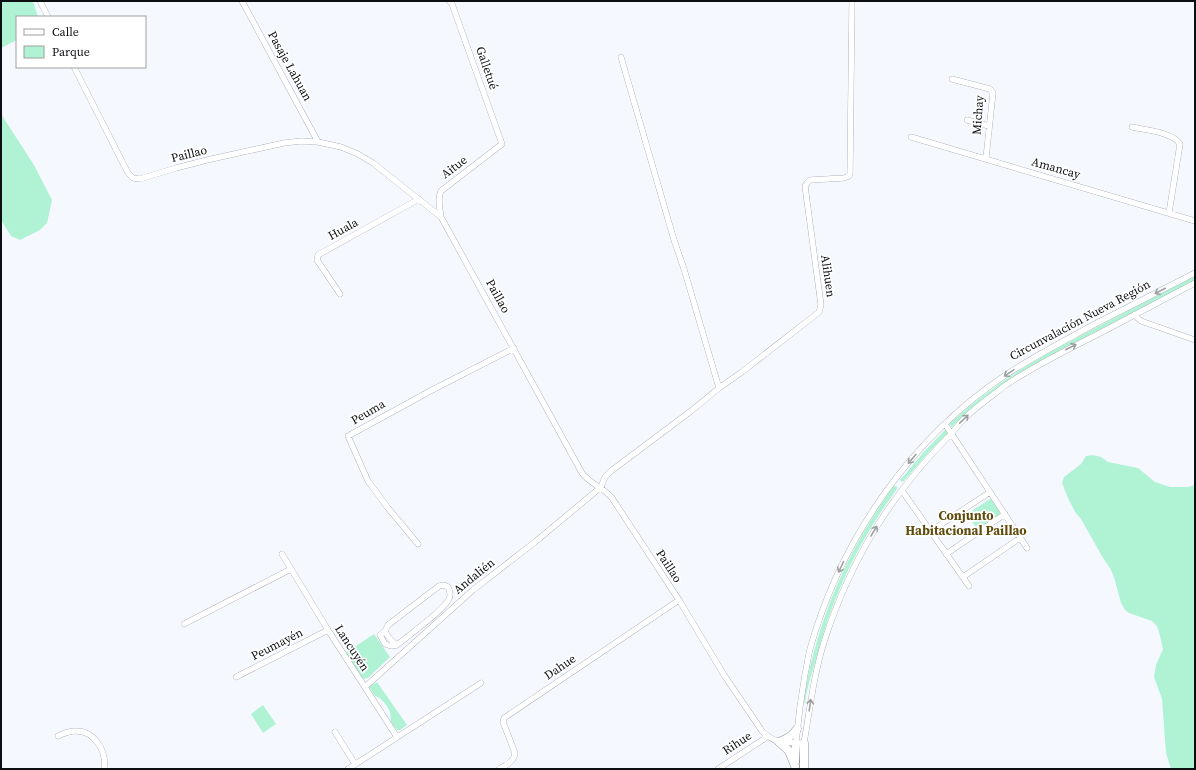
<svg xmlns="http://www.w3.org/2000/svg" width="1196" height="770" font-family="'Source Serif 4',serif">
  <rect width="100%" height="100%" fill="#f6f8ff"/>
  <path fill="#b0f3d4" d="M1 1H33L38 17H17V40L1 48Z
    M1 114 34 165 52 200 47 223 40 230 20 240 11 236 1 220Z
    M1195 276V280L1046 358 965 415 952 427 950 425V423C980 396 1012 374 1047 353Z
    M945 430H947L948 433 928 453 904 481 902 482 900 480 902 478 922 454Z
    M1093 455 1101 457 1108 462 1138 468 1155 482 1170 487H1188L1195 485V769H1171L1166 753 1162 699 1154 677 1156 665 1163 649 1159 632 1157 626 1152 621 1129 613 1125 610 1121 603 1114 577 1110 568 1103 558 1081 519 1075 512 1067 496 1062 483 1064 477 1081 464 1086 456Z
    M896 486 897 487V489C859 540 832 597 816 659 812 674 807 687 805 703H803C816 623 846 552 893 487Z
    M990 499 993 500 1001 514 977 529 967 514Z
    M374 634 390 657 368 678 363 679 344 654Z
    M377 682 407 725 400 730H397L391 722 390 712 387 706 380 698 375 696 369 687Z
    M263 705 276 724 263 733 251 714Z"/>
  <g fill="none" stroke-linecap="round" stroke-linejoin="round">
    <g stroke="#8e929c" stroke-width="6">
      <path id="street" d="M40 1 48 17
        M242 1 318 142
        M621 57 674 240 684 269 719 388
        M74 67 128 173 133 178 140 179 176 168 207 160 284 143 301 141 318 142 341 147 358 154 373 163 441 217 582 473C590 484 603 487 612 498L679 600 724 675 762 731C776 745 786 742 804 743 810 708 814 673 825 639 851 559 891 494 951 434 955 429 959 424 964 419 976 407 992 396 1006 385 1037 364 1071 348 1104 331 1134 315 1165 299 1195 283
        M952 79 990 89 993 93 986 158
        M967 120 989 126
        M1132 127C1145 130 1173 132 1180 144L1169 213
        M911 137 1195 221
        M441 217C440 208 437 198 441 191L502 144 452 4 449 1
        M340 294 317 260 318 255 419 199
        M1134 315 1141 321 1195 340
        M945 424 1027 548
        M903 492 969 586
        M931 531 990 492
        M418 544 388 508 368 481 348 436 434 389 514 348
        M282 554 328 630 397 737
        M946 554 1005 514
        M963 577 1020 538
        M184 624 291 569
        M385 631 380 635 385 644 391 646 397 645C409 635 443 611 449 599 451 595 450 591 448 587L444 585 439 586 388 625 385 631C388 637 391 641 397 645
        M236 677 328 630
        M365 687 473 590 535 542 601 487 605 477 611 471 691 411 719 388 742 372 819 312 821 305 805 186 807 183 810 180 844 178 849 176 850 174 852 1
        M335 732 355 764
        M58 736C64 733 70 731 76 731 95 731 107 752 104 769
        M796 743C798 720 801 697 805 674 807 666 808 657 810 649 841 538 912 437 1007 374 1035 356 1064 341 1093 325 1127 308 1161 290 1195 273
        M348 769 481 683
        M499 769C506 765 514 762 515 753L503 722 504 718 679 600
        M718 769 764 739 766 735"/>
    </g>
    <g stroke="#8e929c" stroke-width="9">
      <path id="secondary" d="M795 762 796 743
        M795 766 789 751 779 742C787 739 793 736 797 729
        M804 769V743"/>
    </g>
    <use href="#street" stroke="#fff" stroke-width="5.5"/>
    <use href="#secondary" stroke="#fff" stroke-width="8"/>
  </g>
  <defs><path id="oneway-shaft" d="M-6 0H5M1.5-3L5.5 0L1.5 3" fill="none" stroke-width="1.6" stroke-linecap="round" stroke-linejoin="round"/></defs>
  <g stroke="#9e9fa0">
    <use href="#oneway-shaft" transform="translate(1160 291) rotate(153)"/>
    <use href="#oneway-shaft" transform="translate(1071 347) rotate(-27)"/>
    <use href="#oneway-shaft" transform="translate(1009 373) rotate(146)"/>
    <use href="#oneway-shaft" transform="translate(964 419) rotate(-44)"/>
    <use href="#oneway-shaft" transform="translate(912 459) rotate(130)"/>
    <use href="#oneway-shaft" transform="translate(874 531) rotate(-59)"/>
    <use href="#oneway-shaft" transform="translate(841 567) rotate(115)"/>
    <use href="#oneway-shaft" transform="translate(810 705) rotate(-82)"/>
  </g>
  <g text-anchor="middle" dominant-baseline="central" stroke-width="3.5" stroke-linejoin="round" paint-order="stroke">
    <g font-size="12" fill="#0d0e12" stroke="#fff">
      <text transform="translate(290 66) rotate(61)">Pasaje Lahuan</text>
      <text transform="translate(487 68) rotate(71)">Galletué</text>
      <text transform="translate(978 115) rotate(-86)">Michay</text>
      <text transform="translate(189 154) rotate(-14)">Paillao</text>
      <text transform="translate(454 167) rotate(-37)">Aitue</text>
      <text transform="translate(1056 168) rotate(16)">Amancay</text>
      <text transform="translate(343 229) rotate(-29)">Huala</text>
      <text transform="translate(828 276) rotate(82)">Alihuen</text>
      <text transform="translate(498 296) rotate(61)">Paillao</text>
      <text transform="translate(1080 320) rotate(-28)">Circunvalación Nueva Región</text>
      <text transform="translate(368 412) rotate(-30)">Peuma</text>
      <text transform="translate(669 566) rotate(57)">Paillao</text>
      <text transform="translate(474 576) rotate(-39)">Andalién</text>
      <text transform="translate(277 644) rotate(-27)">Peumayén</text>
      <text transform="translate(352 648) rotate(57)">Lancuyén</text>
      <text transform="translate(560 667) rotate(-34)">Dahue</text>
      <text transform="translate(737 743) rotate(-33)">Rihue</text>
    </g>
    <g font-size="13" font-weight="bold" fill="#5f4b0c" stroke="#fff">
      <text x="966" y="515">Conjunto<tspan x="966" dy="15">Habitacional Paillao</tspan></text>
    </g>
  </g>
  <rect width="1196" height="770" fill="none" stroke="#0d0e12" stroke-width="4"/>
  <rect x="16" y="16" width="130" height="52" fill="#ffffff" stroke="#9e9fa0"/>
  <rect x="24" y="29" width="20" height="6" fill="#ffffff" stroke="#9e9fa0"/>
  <text x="52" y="36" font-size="12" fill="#0d0e12">Calle</text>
  <rect x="24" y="46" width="20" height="12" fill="#b0f3d4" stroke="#9e9fa0"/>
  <text x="52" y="56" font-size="12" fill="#0d0e12">Parque</text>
</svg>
